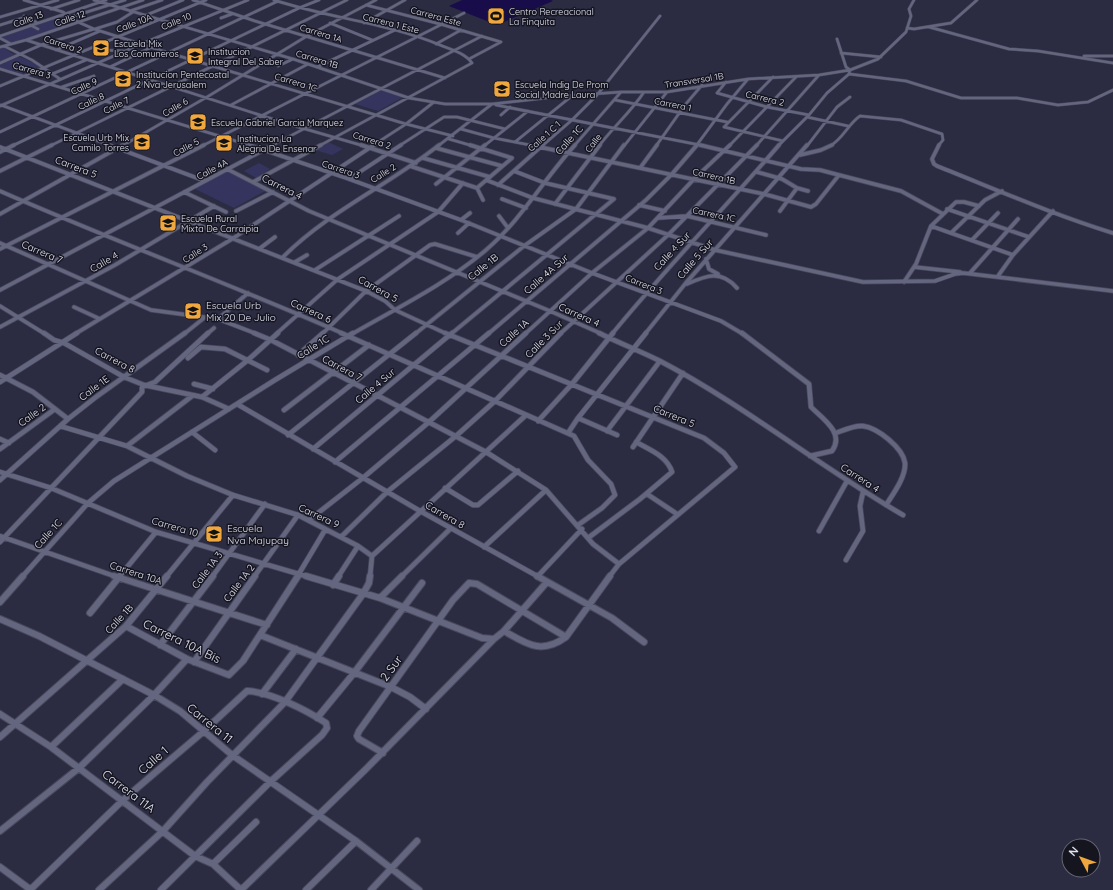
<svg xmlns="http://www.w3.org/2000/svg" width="1113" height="890" font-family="Quicksand,sans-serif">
  <rect width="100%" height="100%" fill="#2b2c42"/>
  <path fill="#34345f" d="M64 15 76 22 35 36 9 43 2 37Z
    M3 47C13 56 30 60 42 67L20 75 0 68V48Z
    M382 87 407 95 378 111 352 103Z
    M328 142 343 149 332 155 315 150Z
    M259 163 270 169 256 178 244 171Z
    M226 171 267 190 234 208 193 188Z"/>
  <path fill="#180d4a" d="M462 0H551L553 1 497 25 449 6Z"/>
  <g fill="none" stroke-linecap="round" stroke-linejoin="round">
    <g stroke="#49495c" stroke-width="3.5">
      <path id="street-far3" d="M24 0 63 12 78 22 94 29 169 53 406 124 453 136
        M94 0 293 59 409 98 445 104H492L563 96 621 92H667L748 79 819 75 850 70 878 59 906 32 911 16 909 9 914 0
        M193 0 255 21 445 78
        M274 0C329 18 387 23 440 45 452 50 465 53 472 63L319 146
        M366 5 440 24 501 42 469 59
        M51 9 79 0
        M130 11 162 0
        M24 16 36 22
        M144 16 183 0
        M0 17 58 0
        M71 17 125 0
        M221 18 232 14
        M330 23 372 40
        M364 23 405 0
        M0 25 26 17
        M30 25 38 29
        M929 27 1009 49 1038 51 1113 63
        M907 28 914 29 951 23 977 0
        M95 29 117 22 133 12
        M0 36 106 0
        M0 38 11 44
        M837 39 846 67 850 70
        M26 40 288 124 364 146
        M436 44 461 30
        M4 46 32 60 60 79
        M0 47 26 40 143 0
        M56 50 100 31
        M104 50 123 51
        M841 53 881 57
        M1084 56H1113
        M0 63 41 45 94 29
        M278 66 293 59
        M110 67 152 47
        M317 67 395 30
        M0 69 252 146
        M52 74 86 60
        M849 74 906 81 961 98H1017L1058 105 1088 102 1113 90
        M773 77 724 127 783 141
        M726 82 717 93 767 107 809 115
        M0 86 206 0
        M62 87 94 76
        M615 100 727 122
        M1 105 112 146
        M231 105 308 64
        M496 105 705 146
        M0 106 141 44 248 0
        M501 115 510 107
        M807 117 848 126
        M461 129 494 138 535 146
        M0 132 278 1
        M449 139 473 146
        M515 142 573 95
        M12 146 299 8 319 0
        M50 146 347 0
        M122 146 207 97 307 36 376 0
        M202 146 464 13
        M271 146 482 36
        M372 146 406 124 434 102
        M399 146 444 117H457L505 129
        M438 146 492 104
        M484 146 528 111
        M542 146 572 120 597 95 660 16
        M574 146 621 92
        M599 146C613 127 631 112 644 92
        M624 146 667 92
        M656 146 685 105 702 85
        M696 146 727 104 748 79
        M729 146 796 77
        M756 146 819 75
        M778 146 809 115 827 93 849 74 850 70
        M807 146 837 107 850 97
        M830 146C843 139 848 124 860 116L901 120 942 134 943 140 938 146"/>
    </g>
    <g stroke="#49495c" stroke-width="5">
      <path id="street-far2" d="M109 145 205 181
        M249 145 349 179 461 220 592 273 721 321 743 334
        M361 145 416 163
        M470 145 512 158 477 188
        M530 145 764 194 811 207 816 204 839 175 901 191 943 214
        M700 145 801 169 820 170 839 175
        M939 145 932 159 934 164 937 166C995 189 1054 215 1113 233
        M0 147 366 291 385 301 395 310 447 334
        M436 148 502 166
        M0 152 14 145
        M800 155 821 150 832 145
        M423 158 490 177
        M410 166 477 188 483 200
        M640 168 657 145
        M227 169 309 211 550 311 602 334
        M0 171 52 145
        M514 171 545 183 614 199
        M757 172 782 179 797 188 780 211
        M349 179 401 145
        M486 180 533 198 648 228 715 250 863 282 935 281 955 274 963 273 1113 291
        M253 182 321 145
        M436 184 485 145
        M498 185 543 145
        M797 188 808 191
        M0 191C114 241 230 284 344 334
        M184 192 226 212
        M502 199 526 208
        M555 204 600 145
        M639 205 665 211
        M947 209 1029 237
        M236 211 273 192
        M0 214 123 145
        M499 216 508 228
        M658 218 687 216 766 235
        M461 220 470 213
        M931 226 1013 255
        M458 233 469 223
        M951 233 985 200 1002 191
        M972 240 998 213
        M0 243 151 310 218 319 257 334
        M0 249 204 145
        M259 249 275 237
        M283 257C329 211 389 185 439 145
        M706 259 709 269 718 274
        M295 262 307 255
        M914 267 960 272
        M315 270 399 216
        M970 273 1018 219
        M998 276 1013 255 1053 211
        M904 282 916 264 931 226 956 202H964L979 206
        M687 284C707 275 721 270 737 288
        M0 290 273 145
        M0 306 45 334
        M74 307 100 319
        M218 319 248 293
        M0 327 115 265 214 206
        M75 334 232 239 374 145
        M184 334 204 318
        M207 334 214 328
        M276 334 338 279 438 212 463 183
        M322 334 366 291 430 245 435 244 477 257
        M352 334C397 308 446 284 486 250 521 220 544 179 575 145
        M415 334 524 246 576 209 624 145
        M451 334 614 199
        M488 334 646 200 672 174 697 145
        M525 334 592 273 648 228 694 179 730 145
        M560 334 668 235 757 145
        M612 334C665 269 724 209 779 145
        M645 334 685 284 807 145"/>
    </g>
    <g stroke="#49495c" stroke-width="6">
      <path id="street-far1" d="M44 333 54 340 64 343 124 377 144 385 202 397 229 409
        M254 333 271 340 486 452 546 490 593 544 619 564
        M341 333 574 436 588 460 611 484 615 495 602 508 578 525
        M445 333 704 438 724 453 735 467 619 564 609 577
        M599 333C619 343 640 351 660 361 744 405 820 467 903 515
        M742 333 809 384 811 407C823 419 845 433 832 451L810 456
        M298 355 323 333
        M188 358 201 347 225 349 267 370
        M0 375 33 392 68 419
        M0 382 77 333
        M194 384 213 389
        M202 397 248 360 278 333
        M237 404 420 511 539 577
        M284 410 369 345
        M578 418 617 435
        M538 421 572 384 613 333
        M60 426 127 446 187 476 233 495 298 515 358 546 372 556
        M607 431 660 361
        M192 432 215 450
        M568 433 578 418 646 333
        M836 433C844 430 854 425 863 426 878 428 903 448 905 463 906 477 893 494 886 505
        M288 435 416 333
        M0 439 9 443
        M127 446 192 396
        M633 447 683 373
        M0 449 55 409
        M313 449 452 333
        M335 462 489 333
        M0 472 51 488 156 532 309 577
        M0 480 68 419 96 397 185 333
        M445 488 473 505H478L518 471
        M647 494 677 514
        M309 520 364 477 429 422 526 333
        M819 531 847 481
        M0 536 117 577
        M341 537 387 492 456 436 495 401 561 333
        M588 538 640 499 672 472C667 456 650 450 636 442
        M0 542 142 392V387L155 382 208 333
        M484 547 546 490
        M372 556 525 416
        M846 560 863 531 860 506 863 492
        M22 577 88 503 114 481 275 380 353 333
        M119 577 156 532
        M166 577 233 495
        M212 577 265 504
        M254 577 298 515
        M297 577 325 530
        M338 577 358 546
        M370 577 372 556
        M401 577 451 528
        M537 577 582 529"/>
    </g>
    <g stroke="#49495c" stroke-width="8">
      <path id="street" d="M114 576 267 625
        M306 576 380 598 482 638 494 639 504 631C527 644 541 655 566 637L610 576
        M537 576 612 618 644 642
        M333 585 339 576
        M380 598 402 576
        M0 602 23 576
        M90 613 120 576
        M0 619 39 636 154 695 180 711 232 755 356 841 419 890
        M126 626 187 659 229 675 243 661 298 576
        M504 631 547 582
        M260 635 391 687 410 697 426 709
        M160 645 213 576
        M194 662 255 576
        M262 694 296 649
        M0 714 51 747 195 856 213 864 241 890
        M317 718 354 673 422 583
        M0 737 126 626 167 576
        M51 747 123 679
        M383 753 359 739 357 736 359 731 453 600 469 583 477 584 566 637
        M0 831 79 768 154 695 187 659
        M213 864 256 822
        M0 867 31 890
        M30 890 123 800 204 731 247 691C271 692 306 710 326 723L327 728 322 735 270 782 161 890
        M99 890 163 831 207 782 285 702 363 594 369 583 370 576
        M241 890 366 769 494 639
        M306 890 356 841
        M371 890 417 841"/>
    </g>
    <use href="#street-far3" stroke="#64657f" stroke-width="2.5"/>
    <use href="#street-far2" stroke="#64657f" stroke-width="3.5"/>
    <use href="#street-far1" stroke="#64657f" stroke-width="4.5"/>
    <use href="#street" stroke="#64657f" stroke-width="6"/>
  </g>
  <defs>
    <g id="stadium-square" transform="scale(0.9)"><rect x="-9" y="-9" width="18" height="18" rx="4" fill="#f0a73e" stroke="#151520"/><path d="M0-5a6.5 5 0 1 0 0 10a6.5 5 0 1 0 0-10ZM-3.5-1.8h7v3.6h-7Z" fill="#111"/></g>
    <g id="school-square" transform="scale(0.9)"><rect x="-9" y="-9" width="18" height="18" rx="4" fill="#f0a73e" stroke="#151520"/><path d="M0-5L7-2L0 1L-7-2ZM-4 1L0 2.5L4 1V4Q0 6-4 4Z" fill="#111"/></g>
  </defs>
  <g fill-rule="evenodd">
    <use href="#stadium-square" x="496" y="16"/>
    <use href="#school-square" x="101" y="48"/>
    <use href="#school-square" x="195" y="56"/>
    <use href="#school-square" x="123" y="79"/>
    <use href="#school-square" x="502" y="89"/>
    <use href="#school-square" x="198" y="122"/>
    <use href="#school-square" x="142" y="142"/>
    <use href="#school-square" x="224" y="143"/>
    <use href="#school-square" x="168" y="223"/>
    <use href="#school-square" x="193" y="311"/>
    <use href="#school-square" x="214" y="534"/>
  </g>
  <g text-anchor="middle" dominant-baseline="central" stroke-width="3" stroke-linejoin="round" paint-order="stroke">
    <g font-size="9" fill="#e0e1f0" stroke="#151520" text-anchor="start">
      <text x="509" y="11">Centro Recreacional<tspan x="509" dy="10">La Finquita</tspan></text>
      <text x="114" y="43">Escuela Mix<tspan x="114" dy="10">Los Comuneros</tspan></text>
      <text x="208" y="51">Institucion<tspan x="208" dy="10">Integral Del Saber</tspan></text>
      <text x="136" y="74">Institucion Pentecostal<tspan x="136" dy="10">2 Nva Jerusalem</tspan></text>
      <text x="515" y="84">Escuela Indig De Prom<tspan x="515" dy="10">Social Madre Laura</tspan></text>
      <text x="211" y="122">Escuela Gabriel Garcia Marquez</text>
      <text x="129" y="137" text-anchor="end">Escuela Urb Mix<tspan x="129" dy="10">Camilo Torres</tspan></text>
      <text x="237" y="138">Institucion La<tspan x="237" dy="10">Alegria De Ensenar</tspan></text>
      <text x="181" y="218">Escuela Rural<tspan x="181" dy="10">Mixta De Carraipia</tspan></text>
    </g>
    <g font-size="9" fill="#e0e1f0" stroke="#151520">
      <text transform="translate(436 16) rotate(15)">Carrera Este</text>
      <text transform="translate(70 18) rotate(-19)">Calle 12</text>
      <text transform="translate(28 19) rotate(-20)">Calle 13</text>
      <text transform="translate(176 21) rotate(-22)">Calle 10</text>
      <text transform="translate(134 23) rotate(-21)">Calle 10A</text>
      <text transform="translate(391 23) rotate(14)">Carrera 1 Este</text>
      <text transform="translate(321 33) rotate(17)">Carrera 1A</text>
      <text transform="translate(63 44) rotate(18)">Carrera 2</text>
      <text transform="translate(317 59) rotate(17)">Carrera 1B</text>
      <text transform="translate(32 70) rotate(16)">Carrera 3</text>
      <text transform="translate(694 80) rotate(-9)">Transversal 1B</text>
      <text transform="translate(296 82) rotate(17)">Carrera 1C</text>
      <text transform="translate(84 86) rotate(-25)">Calle 9</text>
      <text transform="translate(765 98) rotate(13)">Carrera 2</text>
      <text transform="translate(91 101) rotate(-26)">Calle 8</text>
      <text transform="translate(673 104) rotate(11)">Carrera 1</text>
      <text transform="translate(116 105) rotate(-26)">Calle 7</text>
      <text transform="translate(175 107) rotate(-30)">Calle 6</text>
      <text transform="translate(544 136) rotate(-42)">Calle 1 C 1</text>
      <text transform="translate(372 140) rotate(17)">Carrera 2</text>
      <text transform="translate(593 143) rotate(-52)">Calle</text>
      <text transform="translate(186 147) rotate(-28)">Calle 5</text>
      <text transform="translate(212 169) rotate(-28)">Calle 4A</text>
      <text transform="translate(341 169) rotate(19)">Carrera 3</text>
      <text transform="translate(383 173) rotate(-32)">Calle 2</text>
      <text transform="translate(714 176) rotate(13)">Carrera 1B</text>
      <text transform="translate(714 214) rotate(12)">Carrera 1C</text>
      <text transform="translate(195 253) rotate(-33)">Calle 3</text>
      <text transform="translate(644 284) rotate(22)">Carrera 3</text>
    </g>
    <g font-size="10" fill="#e0e1f0" stroke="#151520">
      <text transform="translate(569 140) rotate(-48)">Calle 1C</text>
      <text transform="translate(76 167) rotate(21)">Carrera 5</text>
      <text transform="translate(282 187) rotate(27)">Carrera 4</text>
      <text transform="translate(672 251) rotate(-47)">Calle 4 Sur</text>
      <text transform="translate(42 252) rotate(23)">Carrera 7</text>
      <text transform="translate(695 259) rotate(-49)">Calle 5 Sur</text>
      <text transform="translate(104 262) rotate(-30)">Calle 4</text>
      <text transform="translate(483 267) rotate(-39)">Calle 1B</text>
      <text transform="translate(546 274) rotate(-41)">Calle 4A Sur</text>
      <text transform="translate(378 289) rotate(29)">Carrera 5</text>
      <text transform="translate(311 311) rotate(24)">Carrera 6</text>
      <text transform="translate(579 315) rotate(24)">Carrera 4</text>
      <text transform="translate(514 333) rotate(-42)">Calle 1A</text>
      <text transform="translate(544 339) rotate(-45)">Calle 3 Sur</text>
      <text transform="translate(313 347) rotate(-32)">Calle 1C</text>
      <text transform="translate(115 360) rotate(28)">Carrera 8</text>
      <text transform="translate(342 368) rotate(28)">Carrera 7</text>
      <text transform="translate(375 386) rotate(-40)">Calle 4 Sur</text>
      <text transform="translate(94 388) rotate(-37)">Calle 1E</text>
      <text transform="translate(32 415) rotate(-36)">Calle 2</text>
      <text transform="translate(674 416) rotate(22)">Carrera 5</text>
      <text transform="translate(860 478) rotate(33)">Carrera 4</text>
      <text transform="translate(445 515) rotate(30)">Carrera 8</text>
      <text transform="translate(319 516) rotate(25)">Carrera 9</text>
      <text transform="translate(175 527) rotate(16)">Carrera 10</text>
      <text transform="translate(48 534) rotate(-48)">Calle 1C</text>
      <text transform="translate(207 570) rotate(-53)">Calle 1A 3</text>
      <text transform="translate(136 573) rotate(18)">Carrera 10A</text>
      <text transform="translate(239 583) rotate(-53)">Calle 1A 2</text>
      <text transform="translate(119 619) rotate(-47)">Calle 1B</text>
    </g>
    <g font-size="10" fill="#e0e1f0" stroke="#151520" text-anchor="start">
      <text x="206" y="305">Escuela Urb<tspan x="206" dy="12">Mix 20 De Julio</tspan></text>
      <text x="227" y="528">Escuela<tspan x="227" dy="12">Nva Majupay</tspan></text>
    </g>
    <g font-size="12" fill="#e0e1f0" stroke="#151520">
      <text transform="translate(182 641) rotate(26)">Carrera 10A Bis</text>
      <text transform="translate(391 668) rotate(-54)">2 Sur</text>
      <text transform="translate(210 723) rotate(39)">Carrera 11</text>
      <text transform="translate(153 760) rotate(-41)">Calle 1</text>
      <text transform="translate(129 791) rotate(37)">Carrera 11A</text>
    </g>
  </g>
  <g transform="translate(1081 858) rotate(311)"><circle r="19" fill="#151520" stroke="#666773"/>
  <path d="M0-3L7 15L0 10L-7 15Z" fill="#f0a73e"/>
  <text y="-6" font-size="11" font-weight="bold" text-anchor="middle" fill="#e0e1f0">N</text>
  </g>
</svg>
